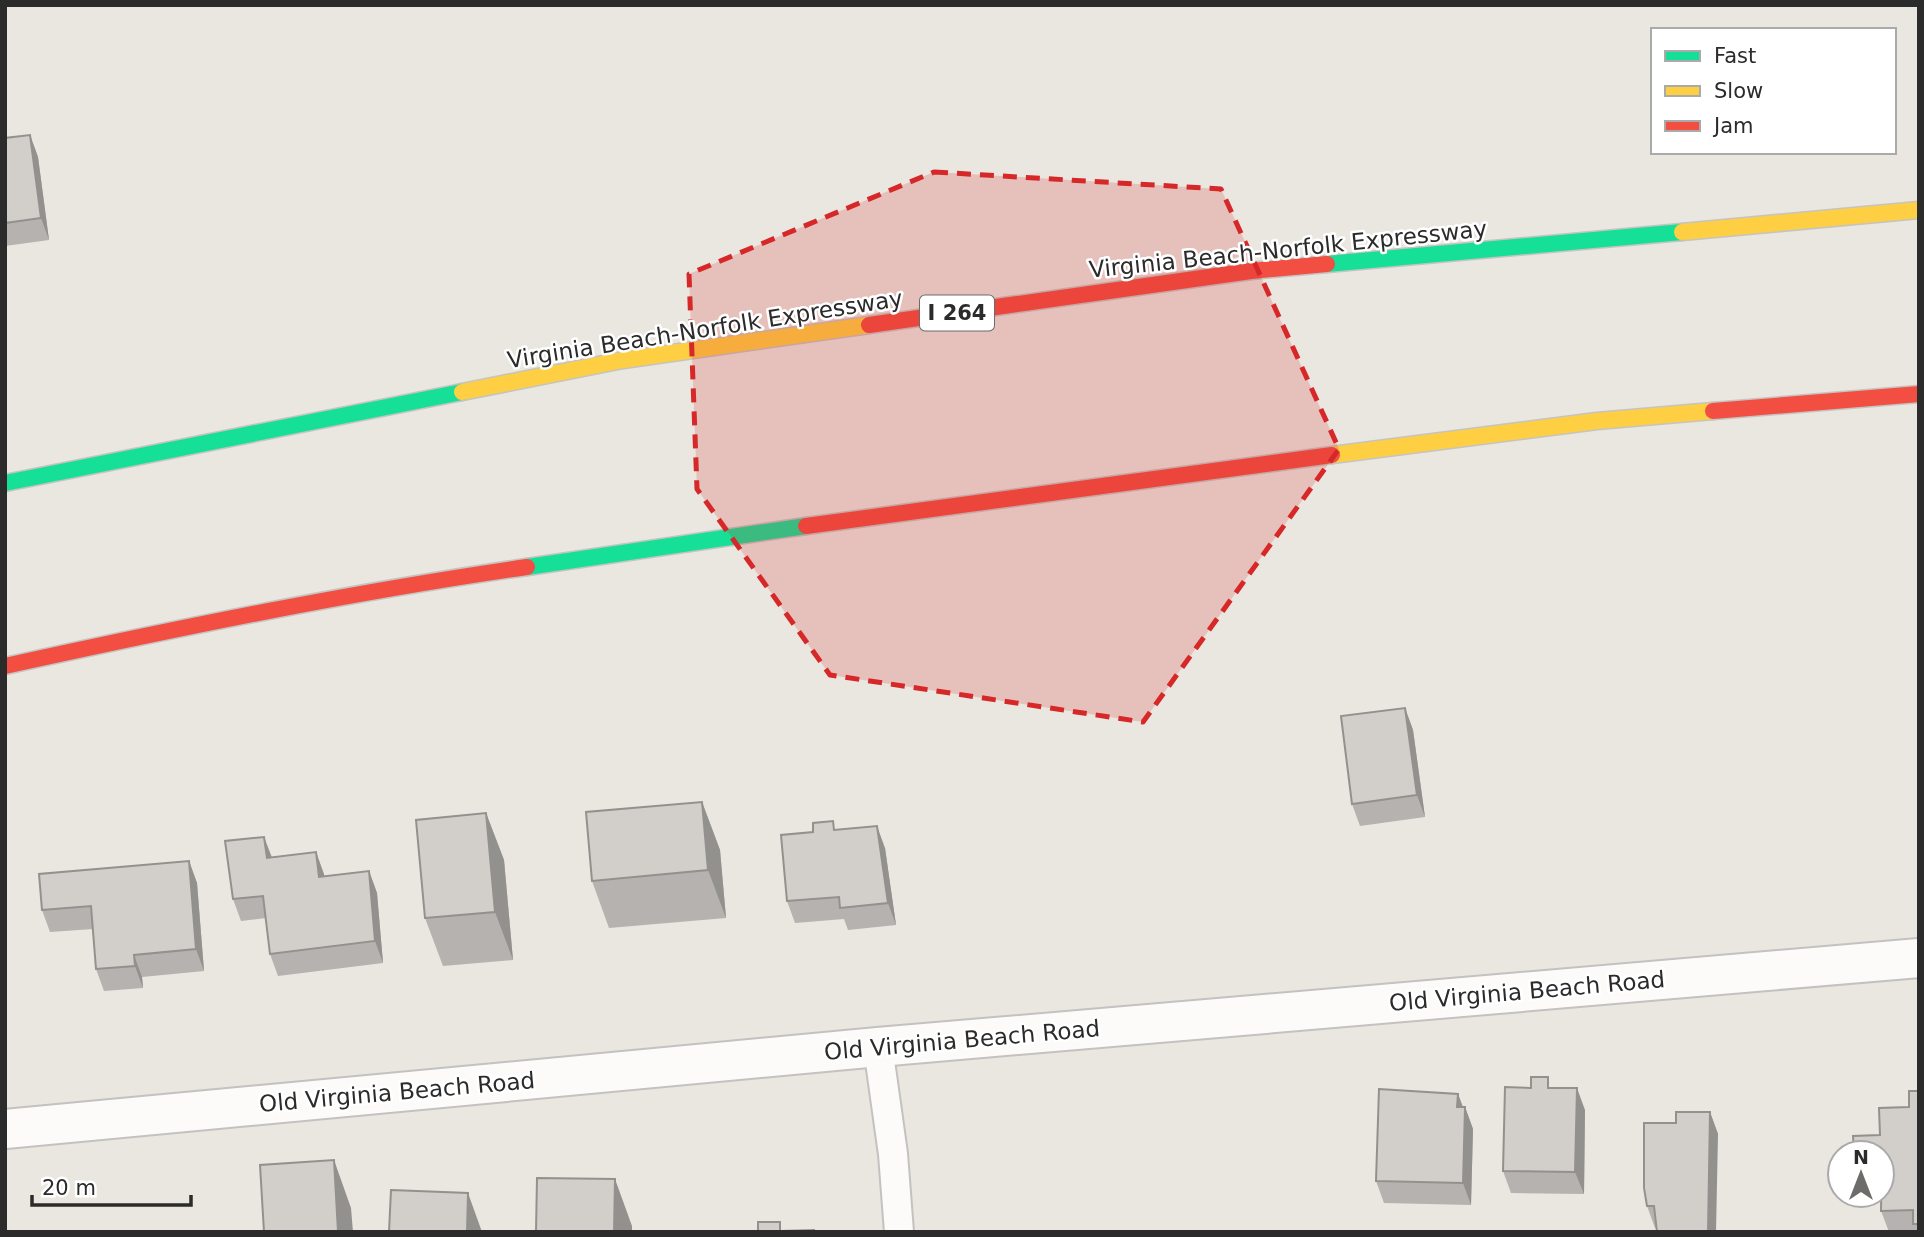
<svg xmlns="http://www.w3.org/2000/svg" width="1924" height="1237" font-family="'DejaVu Sans',sans-serif">
  <rect width="100%" height="100%" fill="#eae6e0"/>
  <g fill="none" stroke-linecap="round" stroke-linejoin="round">
    <g stroke="#c3c2c1" stroke-width="32">
      <path id="lane" d="M878 1047 893 1154 899 1232"/>
    </g>
    <g stroke="#c3c2c1" stroke-width="42">
      <path id="street" d="M5 1129 878 1047 1919 958"/>
    </g>
    <g stroke="#c5c4c1" stroke-width="19">
      <path id="fast" d="M1327 264 1682 232
        M5 483 462 392
        M527 567 806 526"/>
    </g>
    <g stroke="#c5c4c1" stroke-width="19">
      <path id="slow" d="M1682 232 1919 210
        M462 392 623 360 869 325
        M1332 455 1597 421 1713 411"/>
    </g>
    <g stroke="#c5c4c1" stroke-width="19">
      <path id="jam" d="M869 325 1251 271 1327 264
        M1713 411 1919 394
        M806 526 1332 455
        M5 666C178 628 352 592 527 567"/>
    </g>
    <use href="#lane" stroke="#fcfbfa" stroke-width="28"/>
    <use href="#street" stroke="#fcfbfa" stroke-width="38"/>
    <use href="#fast" stroke="#16e098" stroke-width="16"/>
    <use href="#slow" stroke="#ffcf43" stroke-width="16"/>
    <use href="#jam" stroke="#f24e42" stroke-width="16"/>
  </g>
  <path fill="#b5b2af" d="M30 135 38 157 49 240 5 246V138Z
    M1405 708 1413 730 1425 817 1360 826 1352 804Z
    M702 802 720 850 726 918 609 928 592 881Z
    M486 813 504 860 513 960 443 966 425 918Z
    M837 830 885 848 896 925 848 930 844 919 795 923 787 901Z
    M264 837 272 857 316 852 324 876 369 871 377 893 383 963 278 976 270 954 266 918 241 921 233 899Z
    M189 861 197 883 204 971 142 977 143 988 104 991 96 969 93 929 50 932 42 910Z
    M1552 1088 1585 1110 1584 1194 1511 1193 1503 1171Z
    M1919 1091V1232H1889L1881 1211 1880 1135 1909 1107Z
    M1458 1094 1463 1107H1465L1473 1129 1471 1205 1384 1203 1376 1181Z
    M1710 1112 1718 1134 1657 1228H1655L1647 1206 1676 1123Z"/>
  <path fill="#93918e" d="M30 135 38 157 49 240 41 218Z
    M1405 708 1413 730 1425 817 1417 795Z
    M702 802 720 850 726 918 708 870Z
    M486 813 504 860 513 960 495 912Z
    M877 826 885 848 896 925 888 903Z
    M264 837 272 859 267 858Z
    M316 852 324 874 327 899 319 877Z
    M189 861 197 883 204 971 196 949Z
    M369 871 377 893 383 963 375 941Z
    M134 955 142 977 143 988 135 966Z
    M1577 1088 1585 1110 1584 1194 1575 1172Z
    M1458 1094 1465 1113V1107L1473 1129 1471 1205 1463 1183 1457 1107Z
    M1710 1112 1718 1134 1716 1232H1708Z
    M334 1160 351 1208 353 1232H338Z
    M615 1179 632 1226V1232H614Z
    M468 1193 482 1232H467Z"/>
  <path fill="#d2cfcb" stroke="#93918e" stroke-width="2" d="M30 135 41 218 5 223V138Z
    M1405 708 1417 795 1352 804 1341 716Z
    M702 802 708 870 592 881 586 812Z
    M486 813 495 912 425 918 416 820Z
    M833 821 834 830 877 826 888 903 840 908 839 897 787 901 781 835 813 832V823Z
    M264 837 267 858 316 852 319 877 369 871 375 941 270 954 263 896 233 899 225 841Z
    M189 861 196 949 134 955 135 966 96 969 91 906 42 910 39 874Z
    M1531 1077H1548V1088H1577L1575 1172 1503 1171 1505 1087 1531 1088Z
    M1379 1089 1458 1094 1457 1107H1465L1463 1183 1376 1181Z
    M1909 1091H1919V1224H1913V1210L1881 1211 1882 1153H1854L1853 1136 1880 1135 1879 1108 1909 1107Z
    M1676 1112H1710L1708 1232H1657L1654 1206H1647L1644 1188V1123H1676Z
    M334 1160 338 1232H264L260 1165Z
    M537 1178 615 1179 614 1232H536Z
    M391 1190 468 1193 467 1232H389Z
    M758 1222H780V1231L814 1230V1232H748L758 1231Z
    M960 1231 1019 1232H960Z"/>
  <path fill="#d62828" fill-opacity="0.2" stroke="#d62828" stroke-width="5" stroke-dasharray="14 9" stroke-linejoin="round" d="M934 172 1221 189 1339 449 1143 722 830 675 697 489 689 274Z"/>
  <g text-anchor="middle" dominant-baseline="central" stroke-width="5" stroke-linejoin="round" paint-order="stroke">
    <rect fill="#fff" stroke="#6b6b6b" stroke-width="2" x="920" y="295.5" width="74" height="35" rx="5"/>
    <g font-size="21" font-weight="bold" fill="#2b2b2b">
      <text x="957" y="313">I 264</text>
    </g>
    <g font-size="23" fill="#2b2b2b" stroke="#fff">
      <text transform="translate(1288 249) rotate(-6)">Virginia Beach-Norfolk Expressway</text>
      <text transform="translate(705 329) rotate(-9)">Virginia Beach-Norfolk Expressway</text>
      <text transform="translate(1527 991) rotate(-5)">Old Virginia Beach Road</text>
      <text transform="translate(962 1040) rotate(-5)">Old Virginia Beach Road</text>
      <text transform="translate(397 1092) rotate(-5)">Old Virginia Beach Road</text>
    </g>
  </g>
  <rect width="1924" height="1237" fill="none" stroke="#2b2b2b" stroke-width="14"/>
  <rect x="1651" y="28" width="245" height="126" fill="#ffffff" stroke="#aaaaaa" stroke-width="2"/>
  <rect x="1665" y="51" width="35" height="10" fill="#16e098" stroke="#aaaaaa" stroke-width="2"/>
  <text x="1714" y="63" font-size="21" fill="#2b2b2b">Fast</text>
  <rect x="1665" y="86" width="35" height="10" fill="#ffcf43" stroke="#aaaaaa" stroke-width="2"/>
  <text x="1714" y="98" font-size="21" fill="#2b2b2b">Slow</text>
  <rect x="1665" y="121" width="35" height="10" fill="#f24e42" stroke="#aaaaaa" stroke-width="2"/>
  <text x="1714" y="133" font-size="21" fill="#2b2b2b">Jam</text>
  <g transform="translate(1861 1174)"><circle r="33" fill="#ffffff" stroke="#aaaaaa" stroke-width="2"/>
  <path d="M0-5L12 26L0 18L-12 26Z" fill="#6e6c6a"/>
  <text y="-10" font-size="19" font-weight="bold" text-anchor="middle" fill="#2b2b2b">N</text>
  </g>
  <path d="M32 1195v10h159v-10" fill="none" stroke="#2b2b2b" stroke-width="3.5"/>
  <text x="42" y="1195" font-size="21" fill="#2b2b2b" stroke="#ffffff" stroke-width="5" paint-order="stroke">20 m</text>
</svg>
